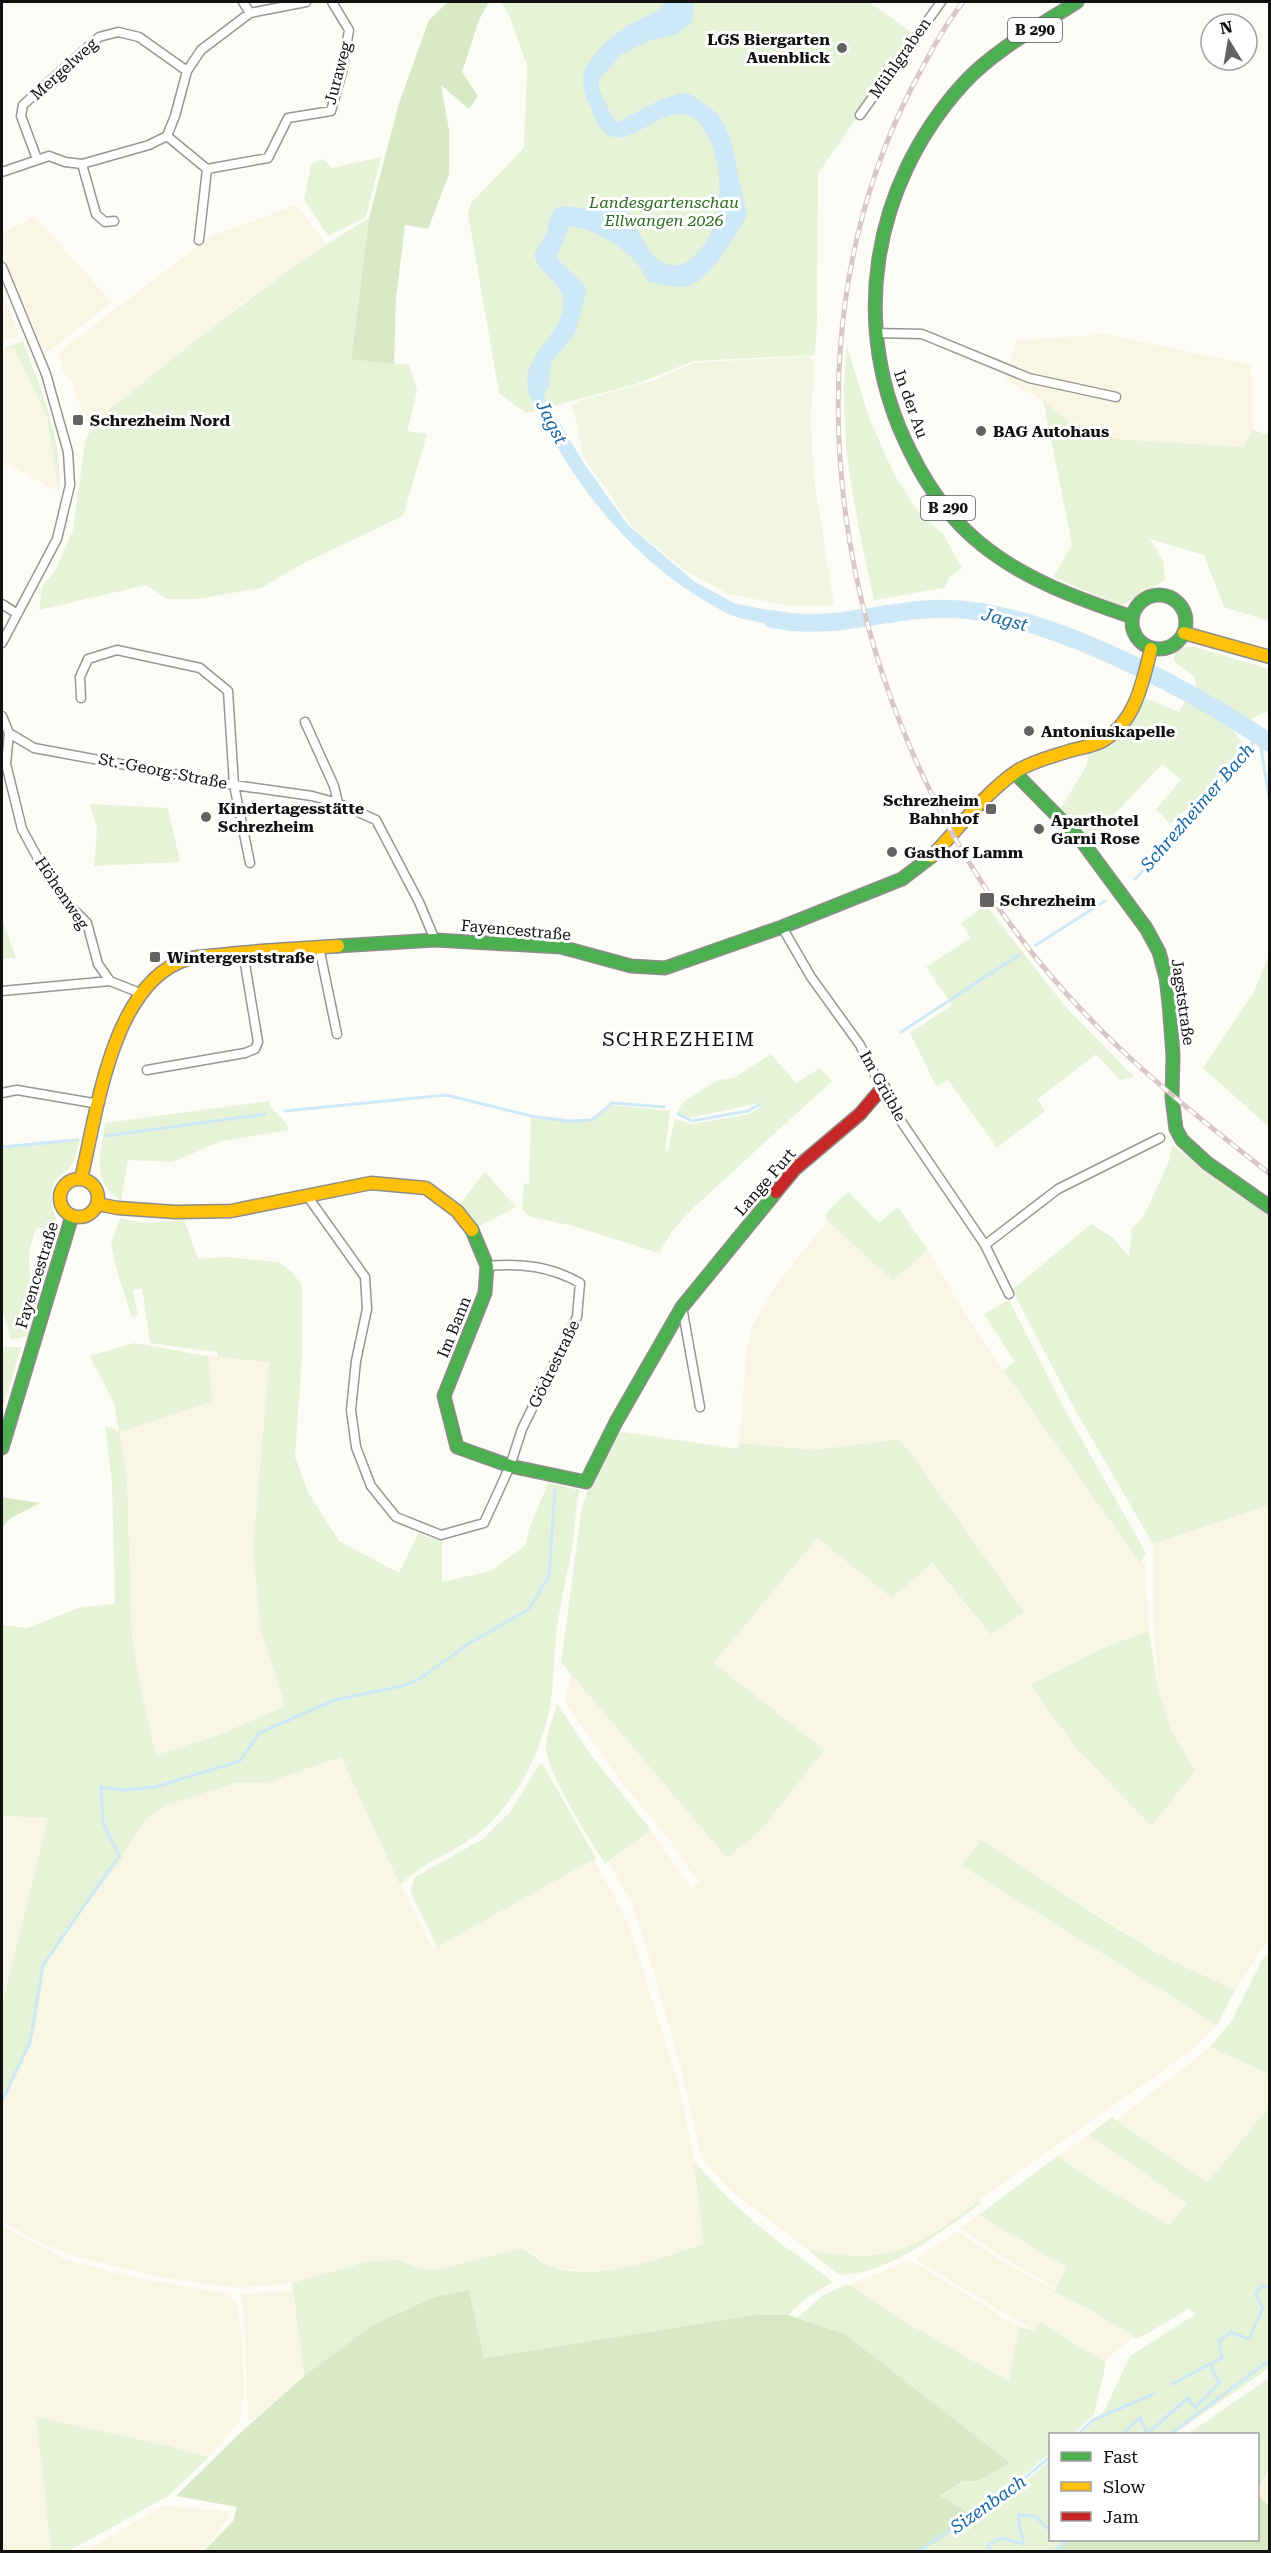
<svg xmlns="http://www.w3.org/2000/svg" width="1271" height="2553" font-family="'Roboto Serif',serif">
  <rect width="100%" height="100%" fill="#fdfcf7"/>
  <path fill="#f9f7e4" d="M296 205 327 244 244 302 94 422 92 420 86 423 72 382 62 370 60 351 210 237Z
    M35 217 112 302 52 349 45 350 41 346 2 252V233Z
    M2 292 19 335 2 341Z
    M1105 334 1251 365 1253 430 1244 447 1086 437 1043 400 1006 380 1016 341Z
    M14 348 47 417 59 492 2 461V349Z
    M828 1221 893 1281 928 1250 965 1314 1015 1388 1140 1562H1145L1149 1631 1105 1647 1031 1685 1194 1770 1172 1733 1158 1690 1154 1632 1153 1544 1269 1505V1942L1259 1953 1235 1990 1166 1958 980 1840 962 1865 1217 2025 1192 2050 979 2200 947 2225 920 2243 891 2253 865 2257 836 2256 807 2249 729 2189 701 2157 682 2072 641 1929 631 1903 609 1862 651 1830 691 1888 710 1872 697 1881 670 1841 616 1775 564 1701 572 1674 727 1858 714 1663 817 1537 892 1598 931 1563 990 1635 900 1439 814 1450 739 1443 747 1347 753 1325 778 1282Z
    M208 1356 269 1361 253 1548 260 1627 285 1706 221 1734 156 1755 138 1676 132 1636 127 1479 119 1432 213 1401Z
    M341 1757 400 1885 433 1949 594 1859 629 1925 680 2089 694 2161 703 2245 629 2267 594 2272 549 2267 532 2252 520 2248 437 2270 418 2268 400 2260 369 2261 292 2283 237 2288 166 2278 77 2257 39 2242 2 2221V2103L29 2049 36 2024 44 1969 70 1926 120 1861 131 1841 148 1818 167 1805 235 1783H266Z
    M2 1816 48 1818 2 2006Z
    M1210 2047 1269 2074V2107L1207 2184 1116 2121Z
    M1089 2135 1187 2203 1169 2226 1113 2193 1058 2156Z
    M979 2214 1067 2268 1056 2289 1001 2256 961 2228Z
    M2 2226 66 2260 136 2278 229 2294 237 2303 242 2343 244 2393 242 2409 239 2422 209 2457 165 2445 36 2418 51 2551H2Z
    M958 2231 997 2258 1093 2311 1133 2337 1104 2362 1041 2322 1035 2330 1026 2326 915 2259Z
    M910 2260 1019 2327 1010 2381 895 2316 850 2285Z
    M292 2291 304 2375 252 2421 248 2419 244 2312 240 2294Z
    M1269 2473V2506L1258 2496V2490Z
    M163 2506 228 2511V2517L203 2551H84Z"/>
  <path fill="#e7f3d7" d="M501 2H869L914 34 818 174 817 324 815 355 694 361 636 384 526 413 499 393 468 214 471 203 524 148 527 65 509 15Z
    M381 157 366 217 328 236 304 199 311 164 323 159 332 168Z
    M369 218 351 358 409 365 417 391 407 431 427 434 403 516 302 564 261 588 198 599H167L146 585 39 610 42 587 56 569 73 530 85 442 94 422C184 350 271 277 369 218Z
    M23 341C41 390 63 438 59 492L47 417 14 348 2 349Z
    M847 346 869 418 894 474 918 512 943 534 962 568 950 577 944 588 874 600C856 517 836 431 847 346Z
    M1043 400 1086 437 1243 447 1253 430 1269 435V621L1224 607 1204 555 1150 539 1163 560 1165 580 1121 606 1053 577 1072 545Z
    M1195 647 1269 669V714L1264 712 1246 722 1196 689 1195 678 1174 661V648Z
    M1146 698 1179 712 1185 701 1232 728 1244 746 1217 780 1170 824 1156 809 1181 780 1162 764 1091 839 1061 808 1087 765 1088 754C1120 744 1131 726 1146 698Z
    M90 804 168 808 180 862 94 866 97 828Z
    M986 905 1064 1005 1134 1077 1120 1080 1096 1054 1038 1099 1045 1111 997 1148 948 1080 936 1086 910 1033 952 1005 926 967 971 938 961 923Z
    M2 918V919L16 958 2 959Z
    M1269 955V1127L1203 1068 1254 992Z
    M771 1054 796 1083 820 1068 832 1081 691 1210 673 1230 659 1253 570 1225 530 1217 522 1209 524 1184 529 1183 531 1116 561 1121 591 1120 613 1105 670 1111 665 1151H668L675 1119 692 1124 750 1114 761 1106 760 1103 690 1118 677 1112 683 1102 718 1080 734 1078Z
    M269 1101C274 1116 285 1116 289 1130L222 1141 172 1162 128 1160 121 1201C90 1181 101 1155 105 1123Z
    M80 1138C78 1145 77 1154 74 1161 69 1172 54 1176 52 1190 48 1206 60 1216 56 1230L37 1227C21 1267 34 1271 34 1308 34 1317 30 1327 28 1336L11 1340 2 1309V1146Z
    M1172 1145 1269 1216V1505L1153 1544 1074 1408 1012 1290 1091 1224 1112 1237 1129 1256 1132 1228 1142 1219 1151 1201 1169 1161Z
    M485 1172 516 1207 478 1227 460 1204Z
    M848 1192 879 1223 898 1207 928 1250 893 1281 828 1221 825 1214Z
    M120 1218 144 1223 184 1220 198 1259 226 1257 278 1262 291 1271 302 1285V1356L295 1457 308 1492 339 1541 399 1573 418 1534 442 1541V1582L491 1571 526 1545 529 1529 548 1483 580 1490C575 1509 575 1529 572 1548 567 1577 560 1605 556 1634 554 1654 554 1674 552 1693 546 1740 525 1786 493 1820 467 1849 427 1858 400 1885L341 1757 266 1783H235L167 1805 148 1818 131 1841 120 1861 70 1926 44 1969 36 2024 29 2049 2 2102V2006L48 1818 2 1816V1625L27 1628 81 1607 115 1604 112 1483 105 1426 119 1431 114 1403 90 1356 134 1343 208 1356 213 1401 119 1432 127 1479 132 1636 138 1676 156 1755 221 1734 285 1706 260 1627 253 1548 269 1362 218 1357 217 1352 150 1343 142 1288 133 1290 138 1316 132 1317 118 1275 111 1244Z
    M1009 1300 1065 1410 1146 1553 1140 1563 1003 1370 1015 1362 984 1314Z
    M2 1347H21L2 1411Z
    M617 1431 738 1449 739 1443 814 1450 900 1439 1024 1612 991 1635 932 1563 892 1598 817 1538 714 1663 824 1750 761 1830 727 1858 561 1662 582 1507 588 1489Z
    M1149 1631 1158 1690 1172 1733 1195 1770 1152 1826 1077 1749 1030 1685 1105 1647Z
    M557 1703 590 1754 651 1830 605 1864C591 1841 547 1773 546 1748 546 1734 554 1717 557 1703Z
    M542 1763 596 1858 437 1947 410 1891 415 1877 483 1839 510 1812 539 1765Z
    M981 1840 1105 1921 1166 1958 1235 1990 1217 2025 961 1865Z
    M1269 1952V2074L1210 2047 1231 2022 1263 1958Z
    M1269 2107V2368L1174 2434H1079L1104 2411 1130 2356 1196 2314 1188 2308 1169 2321 1137 2339 1093 2311 1054 2292 1067 2268 979 2215 1058 2156 1113 2193 1169 2225 1187 2203 1089 2135 1112 2117 1207 2183Z
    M694 2161C722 2193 751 2221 784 2246 801 2259 818 2268 832 2282L805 2299 788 2315H754L484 2358 469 2290 434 2297 371 2326 304 2376 292 2283 369 2261 400 2260 418 2268 437 2270 520 2248C534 2253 541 2264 551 2267 601 2282 656 2259 703 2244Z
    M979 2200 981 2203C941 2232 890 2274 839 2275L807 2249C886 2267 918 2249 979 2200Z
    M845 2285H850L895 2316 1009 2381 1019 2327 1035 2330 1041 2322 1106 2363 1094 2414 1074 2434H1050V2453L1002 2494 971 2515 939 2497 964 2481 977 2480 1009 2463 845 2334 797 2318 822 2296Z
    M1269 2378V2470L1258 2489V2434H1188Z
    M36 2417 165 2445 209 2457 168 2496 69 2551H51Z
    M1050 2460V2540H1067L1056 2551 919 2552C968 2528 1010 2496 1050 2460Z"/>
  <path fill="#d8eac5" d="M448 2H489L479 20 462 72 478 96 469 109 441 85 449 130V174L428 229 405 225 396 298 394 364 351 359 369 218 399 103 429 20Z
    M2 1497 40 1503 11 1518 2 1527Z
    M469 2290 484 2358 754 2315H788L845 2334 1010 2463 977 2481H963L940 2496 975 2517 937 2543 919 2551H204L233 2521 237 2507 176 2496 239 2434 304 2376 371 2326 434 2297Z
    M1258 2496 1269 2506V2551H1054L1065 2540H1258Z"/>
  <path fill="#f0f6e1" d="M808 356 814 361 811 417 813 473 834 605H784L729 594 684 570 632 527 583 456 577 422 571 407 579 401 655 380 694 363Z"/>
  <path fill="#cde8f7" d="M665 2H694L692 22 677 34 649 41 621 55 599 80V88L613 119 618 122 656 102 679 93 690 94 717 113 730 136 747 216C735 234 711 279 691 285 678 289 663 285 649 282 645 277 642 272 639 266 627 249 589 225 569 227L557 256 562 264 585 285 586 294 575 334 551 362 549 384 544 397 585 465 628 525 695 582 734 603 794 616 798 629C777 624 752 623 731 615 723 612 715 606 707 602 639 563 579 493 544 422 539 412 530 400 528 390 520 353 567 334 563 299 561 282 538 272 534 255L547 232 549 220 555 209 564 206 581 208 605 206H618L626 210C636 223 647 252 658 260 691 282 718 229 719 202 720 181 719 160 710 140 675 65 622 183 594 116 590 105 583 93 583 81 582 60 611 37 627 26 639 19 658 14 665 2Z"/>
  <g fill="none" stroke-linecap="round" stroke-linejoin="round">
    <path stroke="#cde8f7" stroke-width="3" d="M1259 735 1270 804
      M1135 879 1168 844 1259 735
      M1036 945 1105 901
      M901 1032 1019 955
      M285 1111 446 1095 531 1116 568 1121 592 1120 612 1103 664 1107
      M678 1114 692 1121 748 1111 760 1104
      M106 1136 265 1114
      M2 1147 77 1140
      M2 2101 30 2042 43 1965 119 1856 103 1823 101 1787 123 1790 155 1787 240 1761 259 1733 335 1700 403 1686 419 1679 470 1643 529 1609 549 1576 555 1489
      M1172 2384 1210 2364
      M1078 2434 1093 2420 1154 2394
      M1123 2434 1140 2417 1147 2434 1188 2398 1195 2408 1219 2383 1210 2364 1222 2358 1219 2341 1231 2332 1249 2339 1263 2308 1255 2293 1262 2286 1270 2288
      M1170 2434 1270 2360
      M923 2548 1004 2495 1050 2457
      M917 2552 923 2548 924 2552
      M992 2552 988 2545 1002 2538 1023 2544C1025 2534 1016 2530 1019 2515L1035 2516 1047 2528 1050 2529
      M1054 2552 1066 2540"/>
    <path stroke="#cde8f7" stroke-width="18" d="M772 619C832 631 877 611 935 609 1033 604 1188 688 1270 743"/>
    <g stroke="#979795" stroke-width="11">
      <path id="street" d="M243 2 250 13
        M860 115 941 2
        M167 136 207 169 268 158 288 118 331 111 342 72 349 30 332 2
        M37 159 21 116 23 105 99 37 118 32 139 37 187 71
        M82 164 96 214 105 222 114 221
        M2 172 49 156 65 162 82 164 149 145 167 136 175 116 187 71 201 50 250 13 306 2
        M199 240 207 169
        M2 267 46 374 68 452 70 485 57 539 2 643
        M875 333 922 334 1029 378 1116 397
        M2 604 16 613
        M81 698 80 677 88 659 117 650 200 668 228 691 234 785 250 863
        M2 716 9 733 34 748 234 785 312 796 338 803 376 820 419 902 435 940
        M305 722 334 786 338 803
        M9 733 6 764 22 829 48 877 65 901 87 923 98 964 110 981
        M782 927 811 977 860 1045 890 1105 985 1245 1009 1294
        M319 947 337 1034
        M2 991 110 981 140 993
        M147 1070 245 1053 255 1049 258 1042 243 952
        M2 1093 17 1090 99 1104
        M308 1197 365 1277 367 1309 356 1361 351 1410 356 1447 371 1486 396 1517 441 1535 484 1523 510 1466 522 1429 577 1317 580 1283C550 1266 520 1263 487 1266
        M985 1245 1058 1189 1160 1138
        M682 1307 700 1407"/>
    </g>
    <g stroke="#8e8d8b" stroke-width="15">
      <path id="fast" d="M1077 2C1038 27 994 50 963 84 871 186 848 328 910 451 927 486 951 520 981 544 1025 580 1079 599 1132 617
        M1132 622a27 27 0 1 1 54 0a27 27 0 1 1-54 0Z
        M1015 773 1081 840 1146 928 1159 952 1166 978 1169 1003 1173 1055 1172 1098 1176 1129 1182 1140 1207 1163 1270 1207
        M338 946 435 940 561 947 631 966 665 968 782 927 902 879 932 856
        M472 1230 487 1266 485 1293 444 1396 457 1447 510 1466 586 1482 616 1422 682 1307 776 1192
        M2 1448 72 1216"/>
    </g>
    <g stroke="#8e8d8b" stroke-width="15">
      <path id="slow" d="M1184 633 1270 657
        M932 856C959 828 985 793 1017 771 1033 761 1051 757 1069 751 1080 748 1094 746 1104 740 1136 720 1142 684 1151 649
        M81 1179C97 1113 112 981 188 959 197 956 209 956 219 955 259 950 298 949 338 946
        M60 1198a19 19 0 1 1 38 0a19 19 0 1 1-38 0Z
        M97 1204 118 1208 175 1212 231 1211 371 1183 426 1188 457 1211 472 1230"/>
    </g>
    <g stroke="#8e8d8b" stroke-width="15">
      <path id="jam" d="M776 1192 795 1169 860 1114 883 1087"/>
    </g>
    <use href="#street" stroke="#fffffe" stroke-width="8"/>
    <use href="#fast" stroke="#4caf50" stroke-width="12"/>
    <use href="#slow" stroke="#ffc107" stroke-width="12"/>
    <use href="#jam" stroke="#c62828" stroke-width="12"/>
    <g stroke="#d9c6c7" stroke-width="5">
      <path id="rail" d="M963 2C942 29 927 59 911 89 777 353 839 687 1008 921 1082 1025 1170 1096 1270 1174"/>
    </g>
    <use href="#rail" stroke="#fff" stroke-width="3" stroke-dasharray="9" stroke-linecap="butt"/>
  </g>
  <g fill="#646362" stroke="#fff" stroke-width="2">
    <circle cx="842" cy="48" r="6"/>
    <rect x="72" y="414" width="12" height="12" rx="3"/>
    <circle cx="981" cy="431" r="6"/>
    <circle cx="1029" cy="731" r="6"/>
    <rect x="985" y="803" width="12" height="12" rx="3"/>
    <circle cx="206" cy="817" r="6"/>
    <circle cx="1039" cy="829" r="6"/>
    <circle cx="892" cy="852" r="6"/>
    <rect x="979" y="892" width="16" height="16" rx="3"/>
    <rect x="149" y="951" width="12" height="12" rx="3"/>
  </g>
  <g text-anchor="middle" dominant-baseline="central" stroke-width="6" stroke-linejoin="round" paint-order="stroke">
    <g fill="#fff" stroke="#585858" stroke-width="1.5">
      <rect x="1008" y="18" width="54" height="24" rx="4.5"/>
      <rect x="921" y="496" width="54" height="24" rx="4.5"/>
    </g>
    <g font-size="15" font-weight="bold" fill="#111">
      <text x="1035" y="30">B 290</text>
      <text x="948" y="508">B 290</text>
    </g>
    <g font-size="16" font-weight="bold" fill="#111" stroke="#fff" text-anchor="start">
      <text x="830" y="39" text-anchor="end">LGS Biergarten<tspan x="830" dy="18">Auenblick</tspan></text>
      <text x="90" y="420">Schrezheim Nord</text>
      <text x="993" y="431">BAG Autohaus</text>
      <text x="1041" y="731">Antoniuskapelle</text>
      <text x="979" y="800" text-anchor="end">Schrezheim<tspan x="979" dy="18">Bahnhof</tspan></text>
      <text x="218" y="808">Kindertagesstätte<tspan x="218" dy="18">Schrezheim</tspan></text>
      <text x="1051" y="820">Aparthotel<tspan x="1051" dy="18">Garni Rose</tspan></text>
      <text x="904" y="852">Gasthof Lamm</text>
      <text x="1000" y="900">Schrezheim</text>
      <text x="167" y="957">Wintergerststraße</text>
    </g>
    <g font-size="16" fill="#111" stroke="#fff">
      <text transform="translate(900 58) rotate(-55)">Mühlgraben</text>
      <text transform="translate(64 69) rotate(-42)">Mergelweg</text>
      <text transform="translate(338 73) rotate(-75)">Juraweg</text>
      <text transform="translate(911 404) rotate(70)">In der Au</text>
      <text transform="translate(163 771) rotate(11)">St.-Georg-Straße</text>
      <text transform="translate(62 893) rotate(56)">Höhenweg</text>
      <text transform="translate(516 930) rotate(5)">Fayencestraße</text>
      <text transform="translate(1183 1002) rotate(82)">Jagststraße</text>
      <text transform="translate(883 1086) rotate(61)">Im Grüble</text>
      <text transform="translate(765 1182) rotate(-49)">Lange Furt</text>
      <text transform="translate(37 1275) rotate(-73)">Fayencestraße</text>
      <text transform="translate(454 1327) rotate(-68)">Im Bann</text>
      <text transform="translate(554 1364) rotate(-64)">Gödrestraße</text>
    </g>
    <g font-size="16" font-style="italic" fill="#2f6b1f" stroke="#fff">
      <text x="664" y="202">Landesgartenschau<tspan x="664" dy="18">Ellwangen 2026</tspan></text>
    </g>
    <g font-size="18" font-style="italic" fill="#1768a6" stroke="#fff">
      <text transform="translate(552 422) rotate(63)">Jagst</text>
      <text transform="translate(1005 619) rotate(15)">Jagst</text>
      <text transform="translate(1197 807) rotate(-49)">Schrezheimer Bach</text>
      <text transform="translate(988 2504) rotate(-35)">Sizenbach</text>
    </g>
    <g font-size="20" letter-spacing="1.5" fill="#111" stroke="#fff">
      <text x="679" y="1039">SCHREZHEIM</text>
    </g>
  </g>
  <rect width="1271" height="2553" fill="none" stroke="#111111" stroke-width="6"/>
  <rect x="1049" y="2433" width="210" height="108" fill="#ffffff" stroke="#a0a0a0" stroke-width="1.5"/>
  <rect x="1061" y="2452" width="30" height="9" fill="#4caf50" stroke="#a0a0a0" stroke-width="1.5"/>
  <text x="1103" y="2463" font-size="18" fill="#111111">Fast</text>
  <rect x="1061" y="2482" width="30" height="9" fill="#ffc107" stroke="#a0a0a0" stroke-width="1.5"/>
  <text x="1103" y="2493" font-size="18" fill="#111111">Slow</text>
  <rect x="1061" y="2512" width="30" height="9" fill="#c62828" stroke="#a0a0a0" stroke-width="1.5"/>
  <text x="1103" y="2523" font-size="18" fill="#111111">Jam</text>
  <g transform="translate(1229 42) rotate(349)"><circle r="28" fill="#ffffff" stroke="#a0a0a0" stroke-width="1.5"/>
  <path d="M0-4.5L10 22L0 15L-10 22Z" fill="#646362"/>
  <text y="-9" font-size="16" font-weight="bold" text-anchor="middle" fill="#111111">N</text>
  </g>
</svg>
